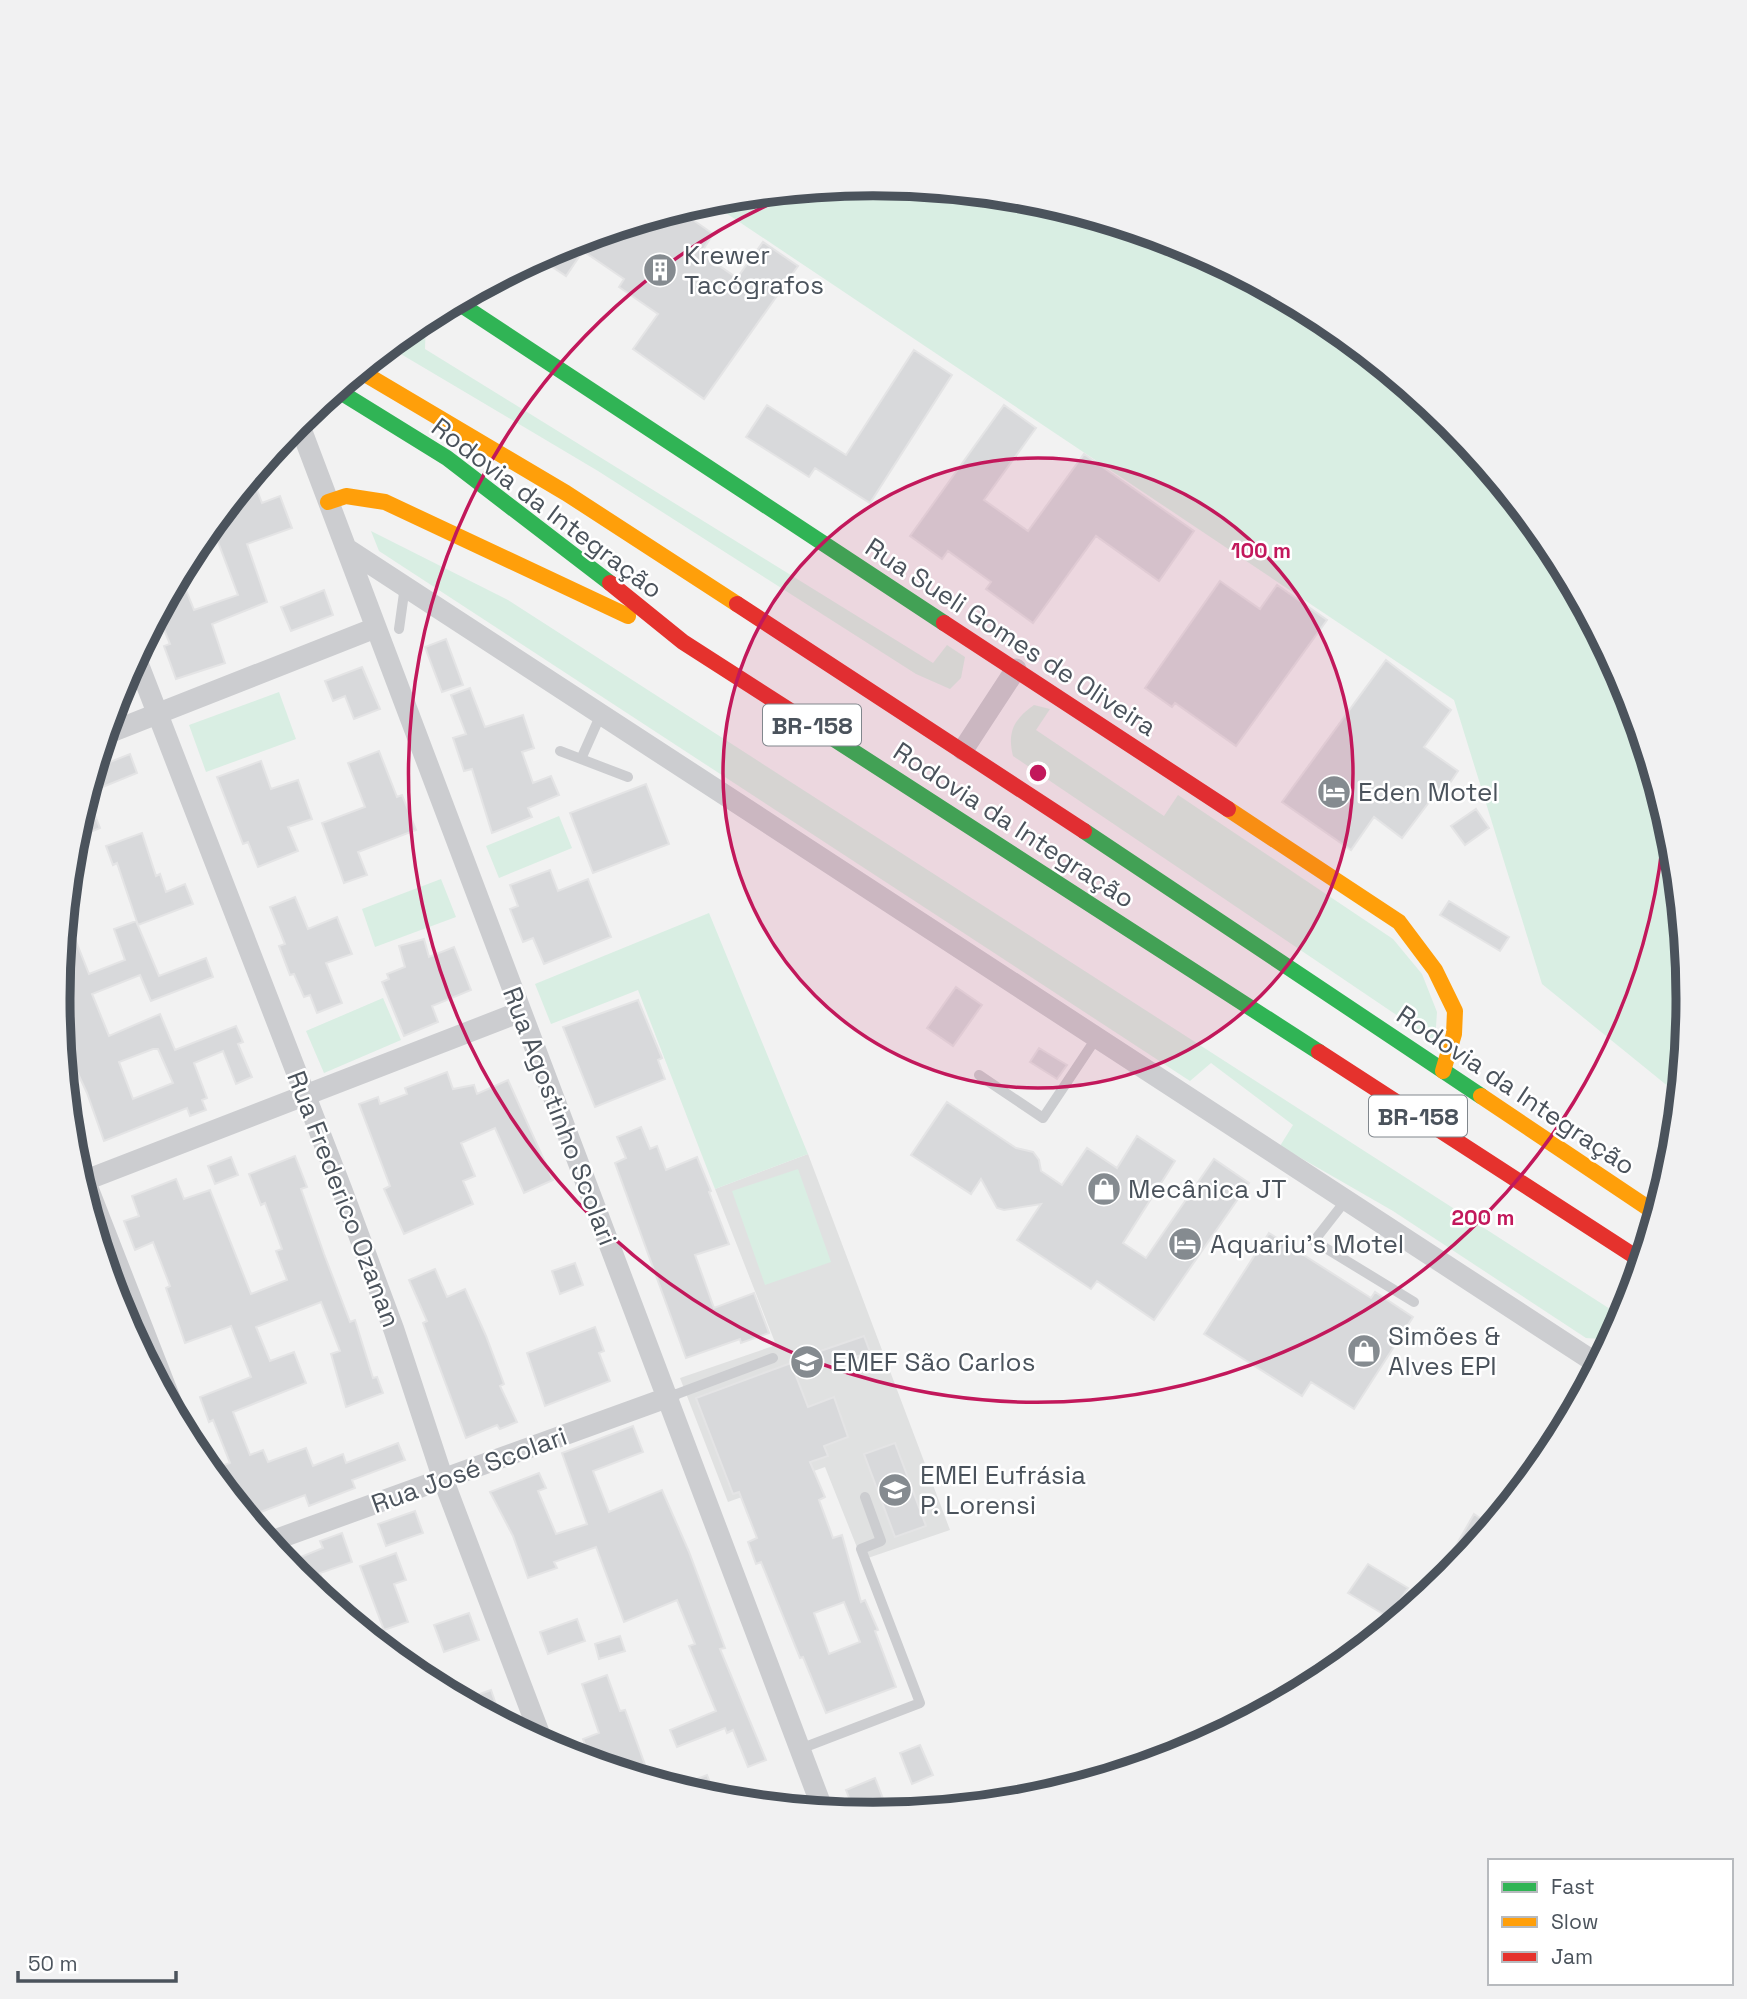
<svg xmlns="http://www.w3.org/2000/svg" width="1747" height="1999" font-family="'Space Grotesk',sans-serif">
  <rect width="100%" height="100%" fill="#f2f2f2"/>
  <path fill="#e0e1e1" d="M808 1154 950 1530 862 1560 825 1467 728 1502 680 1378 776 1345 715 1189Z"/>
  <path fill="#d9eee3" d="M874 184 1033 200 1186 246 1327 321 1451 423 1545 538 1674 843 1689 1000 1680 1096 1542 984 1454 700 708 201Z
    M426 318 425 349 933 663 947 645 965 657 961 678 950 689 916 674 598 471 389 347Z
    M371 531 508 600 1624 1318 1612 1340 1586 1338 1393 1211 1280 1146 1293 1125 1211 1063 1190 1081 379 551Z
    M279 692 296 739 206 772 189 725Z
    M1034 705 1050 709 1036 730 1164 816 1178 795 1393 939 1422 974 1437 1012 1435 1041 1013 756C1007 732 1014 719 1034 705Z
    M559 816 572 848 499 878 486 846Z
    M441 879 456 917 375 947 362 909Z
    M709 913 808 1154 715 1189 638 990 551 1024 535 984Z
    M383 998 401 1040 324 1073 306 1031Z
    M798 1169 831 1262 765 1285 732 1191Z"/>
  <path fill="#d8d9db" stroke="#e4e4e5" stroke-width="2" fill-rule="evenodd" d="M679 210 713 234 701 253 737 278 763 242 798 266 704 399 633 349 658 314 619 287 624 279 583 251 566 276 539 258 562 246Z
    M914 350 952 375 870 503 815 468 809 477 746 437 767 405 846 455Z
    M1004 405 1036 428 984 500 1028 531 1084 454 1194 531 1159 581 1096 536 1033 623 986 589 991 582 948 551 942 559 910 536Z
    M252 477 262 503 280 496 292 528 247 544 267 602 212 624 225 663 176 679 164 646 170 644 158 615 168 597 186 590 194 610 238 595 212 526Z
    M1220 581 1260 609 1277 585 1327 620 1236 746 1175 703 1172 707 1145 688Z
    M324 590 333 615 291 631 281 607Z
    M446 639 463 685 442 692 425 647Z
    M1386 660 1451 710 1424 747 1458 771 1444 792 1439 789 1402 838 1374 817 1351 850 1282 802Z
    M362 667 380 709 354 719 345 696 333 701 325 681Z
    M470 688 485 727 523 715 534 748 522 752 533 783 551 776 559 795 528 808 532 817 492 833 472 769 464 771 453 738 466 734 451 695Z
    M379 751 397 797 402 795 416 830 358 852 367 875 344 883 322 823 365 807 348 763Z
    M130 754 137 773 88 793 95 768Z
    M261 761 271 789 298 780 312 819 288 827 298 851 258 867 248 842 243 844 217 777Z
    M646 784 669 844 593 873 570 813Z
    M87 796 100 828 74 839 79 821Z
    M1476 809 1489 828 1465 845 1451 826Z
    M142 833 156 876 160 874 166 892 185 884 193 904 138 925 117 863 113 865 106 846Z
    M550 870 558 891 588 879 611 937 544 964 533 938 523 942 510 909 518 906 510 885Z
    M295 897 308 929 337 917 352 954 326 963 342 1003 317 1013 310 995 304 997 294 974 290 975 279 946 285 944 270 907Z
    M1449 901 1509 937 1500 951 1440 915Z
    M66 916 89 974 125 960 114 929 136 921 159 976 206 958 213 977 151 1001 140 975 92 994 109 1036 160 1014 175 1050 236 1026 243 1042 238 1044 252 1077 236 1084 223 1051 194 1063 207 1098 202 1100 206 1110 190 1116 187 1108 104 1141 87 1093 67 1050 74 1047 59 1013ZM153 1049H158L173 1083 133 1099 119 1062Z
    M424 939 429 957 454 947 471 990 432 1006 438 1022 404 1036 382 982 389 979 387 974 405 967 399 946Z
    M956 987 982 1005 953 1046 927 1028Z
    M638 1000 662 1058 658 1060 665 1079 595 1107 563 1027Z
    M1039 1048 1067 1065 1057 1079 1030 1062Z
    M447 1072 453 1089 474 1085 477 1094 508 1080 553 1180 524 1193 495 1128 461 1143 475 1176 463 1181 473 1204 404 1234 384 1189 390 1186 359 1104 378 1097 380 1104 407 1094 405 1088Z
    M947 1102 1016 1148 1033 1152 1039 1160 1041 1171 1062 1185 1087 1148 1117 1168 1137 1136 1175 1161 1123 1243 1146 1258 1214 1159 1249 1183 1154 1320 1097 1281 1091 1289 1017 1240 1041 1204 1004 1210 997 1208 981 1179 971 1194 911 1155Z
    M641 1127 650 1149 657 1146 666 1170 697 1157 711 1191 709 1192 729 1244 695 1255 714 1308 754 1293 769 1333 741 1343 740 1339 686 1358 615 1163 626 1158 617 1137Z
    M295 1156 307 1187 301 1189 324 1254 350 1322 355 1320 373 1378 377 1377 383 1393 346 1407 331 1354 340 1351 321 1302 256 1327 270 1361 294 1352 306 1383 233 1412 250 1455 263 1450 268 1462 306 1448 313 1466 343 1454 346 1463 398 1443 405 1460 352 1480 355 1488 309 1506 305 1495 248 1517 238 1493 231 1495 221 1466 230 1463 213 1420 209 1422 200 1397 251 1377 231 1326 185 1343 166 1288 170 1286 153 1242 135 1250 124 1221 139 1216 132 1196 176 1179 184 1199 210 1190 251 1294 287 1280 276 1251 282 1249 265 1203 261 1205 249 1174Z
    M231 1157 238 1175 215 1184 208 1166Z
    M1269 1233 1371 1298 1375 1292 1413 1317 1354 1409 1311 1382 1302 1396 1204 1334Z
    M575 1263 583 1285 560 1294 552 1271Z
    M435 1269 447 1297 465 1289 486 1336 504 1384 500 1386 517 1422 500 1429 497 1425 466 1438 423 1323 427 1321 409 1280Z
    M595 1327 604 1351 599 1353 610 1381 545 1406 527 1353Z
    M864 1336 870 1352 808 1373 803 1357Z
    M791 1363 808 1407 834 1397 848 1437 824 1446 828 1456 810 1462 825 1497 819 1500 833 1538 842 1535 861 1602 865 1600 878 1630 875 1631 896 1687 826 1713 803 1657 800 1658 761 1562 756 1564 748 1542 757 1538 739 1492 733 1494 696 1398ZM844 1602 860 1642 829 1654 814 1613Z
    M633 1426 643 1452 593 1471 609 1512 662 1490 689 1552 725 1648 720 1649 766 1760 748 1767 733 1730 727 1733 725 1728 677 1747 670 1730 716 1711 689 1646 695 1644 677 1600 624 1622 596 1547 554 1562 557 1568 528 1578 513 1536 490 1492 539 1473 546 1488 538 1491 556 1534 587 1524 562 1453Z
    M895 1443 926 1526 895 1537 864 1454Z
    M415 1511 423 1533 386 1546 378 1524Z
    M1474 1514 1492 1526 1454 1571 1445 1565Z
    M342 1533 352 1562 320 1573 331 1605 286 1563 323 1548 320 1541Z
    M396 1553 406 1580 394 1584 408 1622 384 1630 360 1566Z
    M1368 1564 1408 1588 1388 1617 1348 1593Z
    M469 1613 479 1640 444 1652 434 1625Z
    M577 1619 585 1641 548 1654 540 1632Z
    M620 1636 625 1651 599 1659 595 1644Z
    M607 1675 620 1711 625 1710 645 1765 625 1772 596 1764 593 1754 589 1756 583 1739 599 1733 582 1684Z
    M491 1690 502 1722 462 1700Z
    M920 1745 933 1775 912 1784 900 1753Z
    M707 1775 717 1800 690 1792 687 1783Z
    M875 1778 889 1814 867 1815 862 1801 852 1805 846 1790Z"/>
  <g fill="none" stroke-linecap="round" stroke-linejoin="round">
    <path stroke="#cccdd0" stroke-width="10" d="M399 629 405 586
      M560 751 628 777
      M581 759 601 714
      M979 1075 1043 1118 1097 1037
      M1346 1200 1314 1241 1414 1302
      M669 1397 773 1358
      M800 1749 920 1703 861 1549 881 1541 865 1497"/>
    <path stroke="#cccdd0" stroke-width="21" d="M298 421 823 1810
      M349 550 1599 1365
      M136 658 342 1190 394 1330 443 1479 543 1743
      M106 734 375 628
      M963 750 1016 669
      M72 1147 182 1429
      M81 1182 520 1012
      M269 1542 669 1397"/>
    <path stroke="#30b455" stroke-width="16" d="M457 302 944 623
      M337 390 447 458 610 583
      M817 728 1319 1052
      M1084 831 1481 1096"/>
    <path stroke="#ff9f0a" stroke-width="16" d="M360 371 566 493 737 604
      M328 502 346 496 385 502 628 616
      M1228 809 1399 922 1435 970 1455 1011 1454 1034 1443 1071
      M1481 1096 1657 1214"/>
    <path stroke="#e5322d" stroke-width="16" d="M610 583 683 642 817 728
      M737 604 1084 831
      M944 623 1228 809
      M1319 1052 1642 1261"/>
  </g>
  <circle cx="1038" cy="773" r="315" fill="#c2185b" fill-opacity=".12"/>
  <g fill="none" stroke="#c2185b" stroke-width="3.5">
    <circle cx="1038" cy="773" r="315"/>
    <path d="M1665 817A629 629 0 1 1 797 192"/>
  </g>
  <defs>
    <g id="building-disc" transform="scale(1.75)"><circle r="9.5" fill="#858b90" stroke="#fff"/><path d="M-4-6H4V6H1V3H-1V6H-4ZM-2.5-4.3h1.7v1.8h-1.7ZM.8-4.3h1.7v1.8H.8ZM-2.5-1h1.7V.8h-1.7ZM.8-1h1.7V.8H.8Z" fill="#fff"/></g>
    <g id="hotel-disc" transform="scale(1.75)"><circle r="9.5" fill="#858b90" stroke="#fff"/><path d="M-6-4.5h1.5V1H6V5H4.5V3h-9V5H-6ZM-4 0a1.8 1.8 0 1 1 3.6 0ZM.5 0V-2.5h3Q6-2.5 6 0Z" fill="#fff"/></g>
    <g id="shop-disc" transform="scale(1.75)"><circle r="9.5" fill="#858b90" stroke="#fff"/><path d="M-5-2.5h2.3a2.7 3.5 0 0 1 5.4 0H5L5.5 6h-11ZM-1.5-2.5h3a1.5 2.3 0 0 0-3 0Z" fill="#fff"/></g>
    <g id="school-disc" transform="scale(1.75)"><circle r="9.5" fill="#858b90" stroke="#fff"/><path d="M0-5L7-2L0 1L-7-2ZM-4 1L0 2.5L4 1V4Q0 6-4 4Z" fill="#fff"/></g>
  </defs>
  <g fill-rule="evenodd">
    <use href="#building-disc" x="660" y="270"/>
    <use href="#hotel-disc" x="1334" y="792"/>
    <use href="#shop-disc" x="1104" y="1189"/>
    <use href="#hotel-disc" x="1185" y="1244"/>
    <use href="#shop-disc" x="1364" y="1351"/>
    <use href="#school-disc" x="807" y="1362"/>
    <use href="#school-disc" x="895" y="1490"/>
  </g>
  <g text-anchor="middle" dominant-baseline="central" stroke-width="5" stroke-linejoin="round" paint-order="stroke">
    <g fill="#fff" stroke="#81878d" stroke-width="2">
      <rect x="763" y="704.5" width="98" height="41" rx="5"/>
      <rect x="1369" y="1095.5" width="98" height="41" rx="5"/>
    </g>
    <g font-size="24" font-weight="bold" fill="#4b535c">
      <text x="812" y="725">BR-158</text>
      <text x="1418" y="1116">BR-158</text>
    </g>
    <g font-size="26" fill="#4b535c" stroke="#fff" text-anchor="start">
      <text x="684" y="255">Krewer<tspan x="684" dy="30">Tacógrafos</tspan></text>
      <text x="1358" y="792">Eden Motel</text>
      <text x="1128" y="1189">Mecânica JT</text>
      <text x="1210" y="1244">Aquariu's Motel</text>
      <text x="1388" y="1336">Simões &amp;<tspan x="1388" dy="30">Alves EPI</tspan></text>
      <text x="832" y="1362">EMEF São Carlos</text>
      <text x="920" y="1475">EMEI Eufrásia<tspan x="920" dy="30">P. Lorensi</tspan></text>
    </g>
    <g font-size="26" fill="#4b535c" stroke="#fff">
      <text transform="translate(547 508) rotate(37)">Rodovia da Integração</text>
      <text transform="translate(1011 637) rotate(33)">Rua Sueli Gomes de Oliveira</text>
      <text transform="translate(1014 825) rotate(33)">Rodovia da Integração</text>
      <text transform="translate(1516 1090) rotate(34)">Rodovia da Integração</text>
      <text transform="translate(560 1116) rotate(69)">Rua Agostinho Scolari</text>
      <text transform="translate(344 1199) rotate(69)">Rua Frederico Ozanan</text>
      <text transform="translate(469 1470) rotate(-20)">Rua José Scolari</text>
    </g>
  </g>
  <path d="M0 0H1747V1999H0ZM70 999a803 803 0 1 1 1606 0a803 803 0 1 1-1606 0Z" fill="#f1f1f2" fill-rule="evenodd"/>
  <path fill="none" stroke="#4b535c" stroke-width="9" d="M70 999a803 803 0 1 1 1606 0a803 803 0 1 1-1606 0Z"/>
  <circle cx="1038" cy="773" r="10" fill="#c2185b" stroke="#fff" stroke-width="3.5"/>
  <g font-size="21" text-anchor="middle" font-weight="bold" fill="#c2185b" stroke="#fff" stroke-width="5" stroke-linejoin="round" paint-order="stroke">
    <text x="1261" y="558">100 m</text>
    <text x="1483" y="1225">200 m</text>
  </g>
  <rect x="1488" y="1859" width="245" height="126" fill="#ffffff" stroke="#b7babe" stroke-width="2"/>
  <rect x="1502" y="1882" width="35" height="10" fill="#30b455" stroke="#b7babe" stroke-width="2"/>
  <text x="1551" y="1894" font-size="21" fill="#4b535c">Fast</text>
  <rect x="1502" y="1917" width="35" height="10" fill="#ff9f0a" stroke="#b7babe" stroke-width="2"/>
  <text x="1551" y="1929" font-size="21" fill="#4b535c">Slow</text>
  <rect x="1502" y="1952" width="35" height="10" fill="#e5322d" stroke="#b7babe" stroke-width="2"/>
  <text x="1551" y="1964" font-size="21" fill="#4b535c">Jam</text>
  <path d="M18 1971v10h158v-10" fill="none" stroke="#4b535c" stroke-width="3.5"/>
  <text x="28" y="1971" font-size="21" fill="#4b535c" stroke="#ffffff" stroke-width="5" paint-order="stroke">50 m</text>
</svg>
